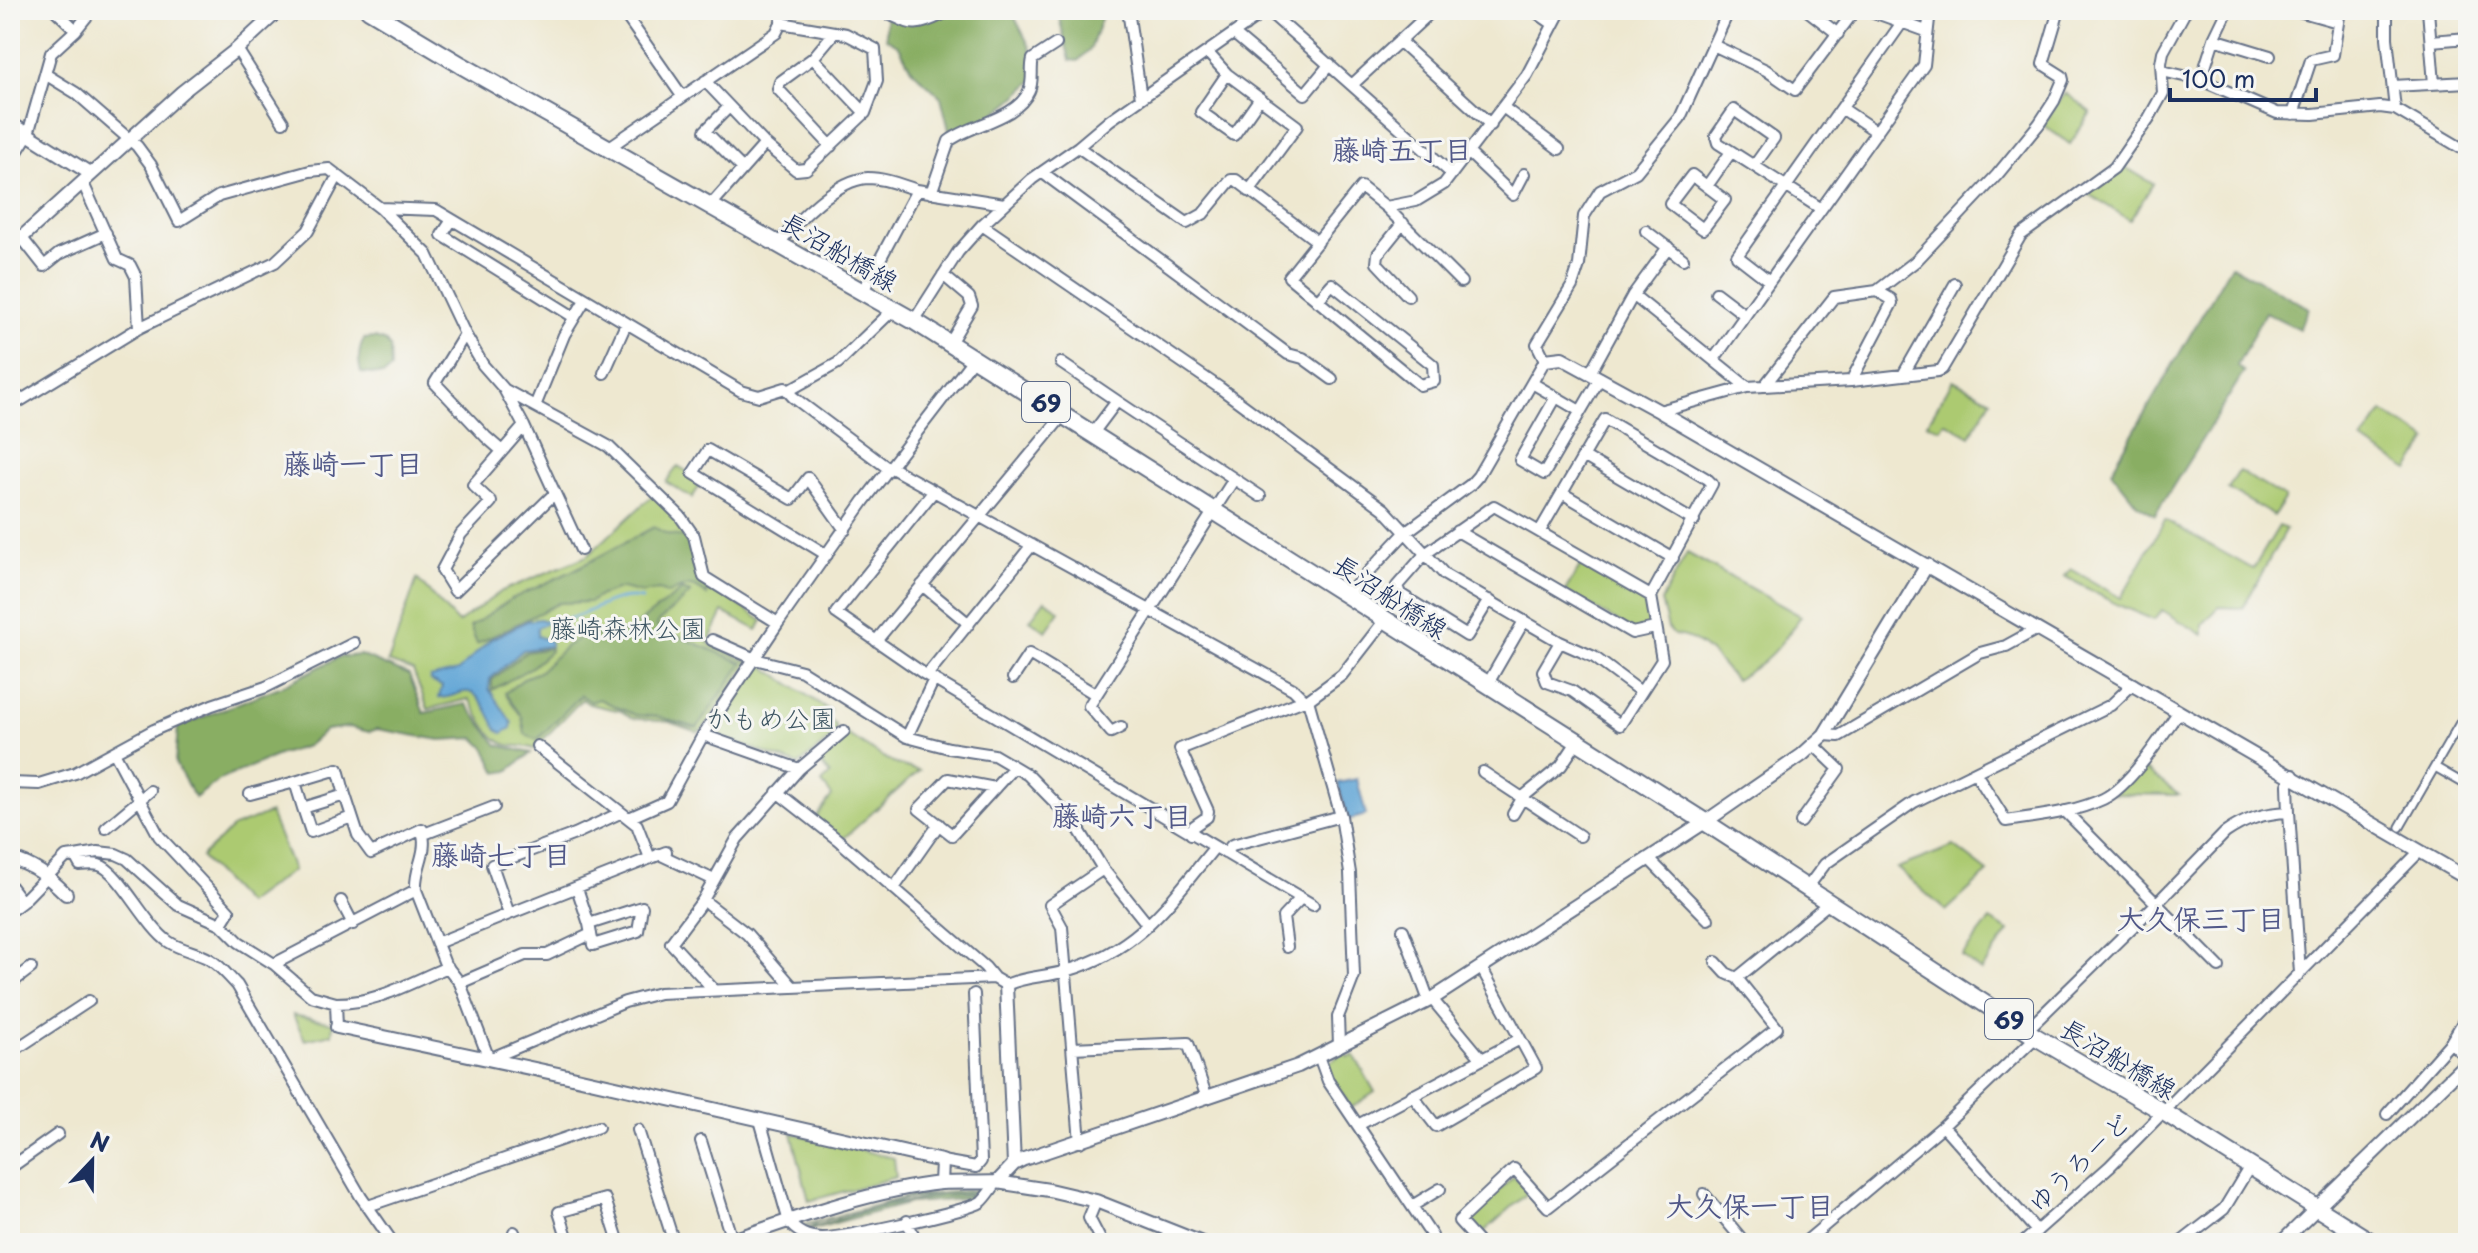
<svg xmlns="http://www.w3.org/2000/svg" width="2478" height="1253" font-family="'Playpen Sans','Klee One',sans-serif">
  <rect width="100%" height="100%" fill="#f6f6f2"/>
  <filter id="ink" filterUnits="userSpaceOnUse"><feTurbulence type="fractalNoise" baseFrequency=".0125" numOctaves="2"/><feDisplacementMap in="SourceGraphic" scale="16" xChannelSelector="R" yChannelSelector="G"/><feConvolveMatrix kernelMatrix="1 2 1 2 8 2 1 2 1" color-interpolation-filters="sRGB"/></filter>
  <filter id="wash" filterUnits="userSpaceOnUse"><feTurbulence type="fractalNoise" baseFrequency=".006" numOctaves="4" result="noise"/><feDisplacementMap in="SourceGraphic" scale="32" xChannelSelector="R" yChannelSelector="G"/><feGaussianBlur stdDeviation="1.8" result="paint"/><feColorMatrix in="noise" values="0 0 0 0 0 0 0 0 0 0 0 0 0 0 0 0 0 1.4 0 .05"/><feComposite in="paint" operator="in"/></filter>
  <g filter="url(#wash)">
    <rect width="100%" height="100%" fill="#eee8d0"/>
    <path fill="#acca71" stroke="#647c68" stroke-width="2" d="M2065 93 2091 112 2070 144 2043 125Z
      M2122 165 2153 184 2130 220 2087 193Z
      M1953 380 1991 400 1970 436 1945 422 1940 429 1927 424Z
      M2383 412 2428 440 2409 470 2362 441Z
      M678 466 703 481 692 498 666 482Z
      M2239 471 2285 498 2274 516 2228 489Z
      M653 495C688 527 691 534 702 580L763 621 757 630 723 612 708 643 749 662 702 730 697 732 670 722 632 718 621 711 589 704 582 699 534 749C525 745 517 747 508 745 490 741 478 713 469 699L428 709 413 671 388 662 417 579 458 623 502 591 587 556Z
      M2165 520 2253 569 2279 526 2286 529 2243 608 2219 607 2203 624V635L2162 610 2154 620 2116 604 2064 576 2071 569 2121 598Z
      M1687 553 1801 616C1782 644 1765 665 1735 680 1717 660 1702 637 1674 635L1668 628 1661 601Z
      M1583 561 1651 596 1652 626 1634 631 1565 591Z
      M1045 600 1060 611 1046 631 1030 620Z
      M755 664 762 665 830 711 825 716 836 725V734L799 765 711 734 709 731Z
      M845 733 893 763 919 771 843 839 816 818 832 796 822 783 830 775 816 758Z
      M2143 768 2179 795 2113 794Z
      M270 813 293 870 246 904 201 857 233 827Z
      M1954 846 1988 872 1946 911 1897 868Z
      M1990 920 2009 931 1981 971 1962 956Z
      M293 1015 333 1023 332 1034 305 1040Z
      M1344 1052 1348 1057 1354 1055 1375 1092 1351 1108 1325 1066Z
      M792 1133 894 1158 896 1177 809 1201Z
      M1514 1176 1529 1192 1479 1236 1465 1221Z"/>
    <path fill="#89ae63" stroke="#526e60" stroke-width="2" d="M886 10H1011L1030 47 1037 77C1013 101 985 127 949 130L941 97 911 69 899 46 886 38Z
      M1057 10H1104L1091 48 1078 61 1070 60Z
      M2231 265 2309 308 2299 329 2265 312 2237 366 2244 372 2155 515 2137 504 2111 471Z
      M375 338 386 342 390 348 391 369 384 375 361 373C358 360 358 351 364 339Z
      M654 527 667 534 689 538 695 570 708 587 707 595C691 581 686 586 668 594L659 590 642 593 622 588 601 595 590 602 559 603 477 644 470 627 511 599 572 571Z
      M682 590 691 593 658 622 657 627 743 663 697 728 659 717 635 715 599 699 591 702 581 695 537 740 525 734 522 717 505 693 526 677 539 672 566 646 579 638 628 631Z
      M550 648V651L532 667 492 690V680L526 652Z
      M360 655 409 675 424 713 466 704 498 745 531 753 508 771 497 773 486 749 475 738 440 740 377 729 369 732 349 727 326 730 307 746 278 755 219 780 195 798 175 763 178 727 282 686 339 657Z
      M974 1190V1193L911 1198 801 1226 910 1196Z
      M941 1196 973 1195 974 1198 910 1203 809 1230 805 1229 885 1206Z"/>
    <path fill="#61a5d6" stroke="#3e6a9a" stroke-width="2" d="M540 619 546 621 545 624 537 628V636L550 641V646L523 650 490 679 489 689 512 723 511 728 502 733 497 729C490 717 480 689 464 692 455 694 448 698 439 698L442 686 430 681V678L458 671 491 639 527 621Z
      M1357 779 1366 815 1348 820 1338 783Z"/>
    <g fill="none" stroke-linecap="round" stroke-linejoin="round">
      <path stroke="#61a5d6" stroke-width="3" d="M546 621C585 624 604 592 642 599"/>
    </g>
  </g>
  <g filter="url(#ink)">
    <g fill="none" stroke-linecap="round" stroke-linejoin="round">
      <g stroke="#657086" stroke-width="11">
        <path id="pedestrian" d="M2435 767 2468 786
          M2400 827 2468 709"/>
      </g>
      <g stroke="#657086" stroke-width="14">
        <path id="minor" d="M55 10 76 30
          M622 10 682 96
          M878 10C911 21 907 32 943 14V10
          M1128 10 1141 98
          M1234 10 1245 26
          M1267 10 1452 174
          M1533 10 1553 24
          M1807 10 1838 34
          M1868 10 1926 31
          M2295 10 2338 22
          M2387 10V38L2395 109
          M2428 10 2434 84
          M781 23 782 10
          M1234 34 1305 94 1330 64
          M2214 39 2270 56
          M1399 41 1491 125
          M2431 41 2468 38
          M1713 45 1766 70 1795 90 1855 10
          M237 49 283 122
          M1208 53 1227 74 1297 126 1249 191
          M813 58 865 113
          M2162 71 2201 80 2277 113 2313 114 2380 107 2395 109 2468 152
          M45 74 76 93 137 146 151 165 179 221 219 196 310 171 329 169 380 208 427 254 465 334 483 365 504 389 524 426 581 550
          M1227 74 1201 112 1234 135 1260 98
          M2201 80 2214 39 2228 10
          M1353 84 1433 10
          M2393 86 2468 82
          M729 107 705 131 743 169
          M1504 108 1559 149
          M1843 109 1877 132
          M2293 114 2311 60 2333 55 2340 10
          M831 146 778 89 780 82 813 58 834 33
          M1078 147 1187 223 1203 214 1231 180H1236L1318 242
          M608 148 776 33 781 23 846 34 875 49 877 81 865 113 806 169 796 170 765 144 705 81
          M1469 153 1513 195 1524 174
          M10 163 28 134 51 53 76 30 92 10
          M1754 166 1774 138 1734 110 1716 136 1718 143 1820 208
          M1043 173 1288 354 1303 358 1332 379
          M1692 175 1725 200 1703 229 1670 204Z
          M83 183 117 259 130 265 136 277 139 328
          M1707 186 1731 152
          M931 193 949 141C971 124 1017 119 1029 91 1034 81 1030 69 1033 59L1056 44
          M710 206 765 144
          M1386 207 1461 282
          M380 208 436 210 741 391 759 396 785 388 793 397 889 469
          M452 220 442 235 574 317
          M1403 223 1378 254 1377 263 1408 296
          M982 225 1220 388 1384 509 1445 575 1560 642 1594 657 1641 692
          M1646 231 1683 259
          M22 238 44 266 59 254 106 233
          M779 243C797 221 837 179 868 178 885 178 901 185 917 190
          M943 275 969 297 972 306 950 343
          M1768 280 1737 256 1901 24
          M863 291 917 190 1004 204
          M1716 293 1745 315
          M1633 295 1747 387
          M1317 301 1332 284 1433 365 1434 381 1420 385 1289 277 1361 187 1386 207 1416 201 1444 184 1527 75 1561 10
          M914 321 958 252 982 225 1032 179 1078 147 1110 120 1267 10
          M465 334 435 383 486 437 502 451
          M1714 359 1924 65 1930 10
          M1061 363 1117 401
          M604 373 626 324
          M1590 373 1633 295 1668 247
          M1903 375 1955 284
          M1851 381 1892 303 1891 299 1877 291
          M1532 383 1580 411
          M1765 385 1834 297 1877 291 1916 261 1997 175 2039 124 2054 101 2063 80 2062 76 2043 64 2059 10
          M505 390 608 446 680 516 694 536 704 577 778 623 703 735
          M788 391 838 363 894 309
          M1556 397 1520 460 1544 474 1600 378
          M535 406 564 335 585 300
          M10 407 139 328 275 262 308 231 337 177
          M1659 411 1747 387 1851 381 1938 371 1942 369 2021 235 2114 168 2149 118 2163 93 2161 63 2163 52 2186 10
          M524 426 473 485 491 502 461 534 442 570 455 591 554 494
          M1093 433 1117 401 1260 496
          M1583 456 1694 521
          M890 467 1293 689 1304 700H1308L1341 816 1350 873 1354 976 1338 1017 1339 1045
          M934 491 836 613 923 673 1313 905
          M1562 493 1673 558
          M1457 531 1632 633 1655 628
          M1540 531 1605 419 1707 479 1712 484 1651 596 1662 660 1620 725 1572 691 1547 682 1543 671 1560 642
          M827 555 693 473 708 450 792 499 808 478 845 530
          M922 585 969 624
          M1346 596 1405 533 1470 485 1478 476 1545 360 1537 344 1572 286 1579 265 1584 216 1600 191 1636 172 1680 118 1729 10
          M1489 600 1467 636 1400 594 1397 586 1425 554 1494 506 1651 596
          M778 623 864 501 974 358
          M712 640 755 659 802 671 907 737 949 748 994 755 1028 775 1075 823 1103 869 1148 925
          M876 641 1064 414
          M927 675 1032 545
          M1013 678 1029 654 1095 694
          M1487 685 1524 621
          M1308 700 1342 675 1384 621
          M1121 727 1111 732 1089 706 1234 479
          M1824 735 1839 736 1980 653 2006 646 2037 629
          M907 737 934 679
          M537 746 637 825 650 858
          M114 752 159 836 229 911 221 924
          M1483 772 1580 836
          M1975 772 2006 821C2038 816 2073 813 2103 799 2130 786 2162 736 2179 711
          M10 783 39 784 75 773 154 730 212 705 266 687 354 643
          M995 788 948 779 919 809 952 835 1014 767
          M777 792 837 839 985 967 994 978
          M250 794 295 782
          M303 808 295 782 338 769 345 795
          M2065 811 2219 967
          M2289 812 2300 973
          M620 813 575 834 492 865 509 914 666 852
          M1513 814 1523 797 1561 766 1577 742
          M352 817 311 832 303 808 345 795 358 835 371 853 422 829C429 854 414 867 416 890L445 964 460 983 489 1059 625 1002 659 993 994 978 1006 985C1025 976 1047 977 1066 971 1139 950 1169 903 1214 848
          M629 818 667 801 703 735 799 769
          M1801 822 1839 769 1814 745
          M106 828 150 791
          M424 834 494 807
          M1191 834 1194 826 1207 817 1208 811 1180 749 1304 700
          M1225 853 1232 845 1341 816
          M659 854 714 880
          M75 856 98 852 116 854 127 859 178 905 221 924 239 942 274 964
          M1649 859 1708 919
          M10 886 22 902 66 857 75 856 80 865C85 865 93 863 99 865 119 870 146 927 169 942 181 950 197 952 209 959 220 965 228 976 237 985L361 1197 393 1243
          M577 888 589 924 593 945 638 931 642 907 589 924
          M894 888 939 824
          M1807 888 1825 864 1914 802 2111 705 2133 684
          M703 900 747 934 792 986
          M341 901 353 924
          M10 911 22 902
          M1403 930 1429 1001
          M437 943 509 914
          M1287 947 1283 917 1301 898
          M1716 962 1726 973 1737 978 1829 903
          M460 983 525 955H547L591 934
          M10 984 31 968
          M714 990 671 943 703 900 737 839 799 769 844 731
          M1432 999 1481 1058
          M336 1003C379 1003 408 983 448 967
          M2468 1014 2451 1042 2468 1060
          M337 1027 336 1003 311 996 274 964 416 890
          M2027 1030 2158 902 2225 833C2245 819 2264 813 2289 812L2288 785 2293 775
          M1072 1048 1188 1043 1207 1098
          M10 1053 89 1001
          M1319 1056 1328 1081 1432 1236 1424 1243
          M1412 1095 1436 1126 1536 1068 1481 967
          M2387 1114 2451 1042
          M760 1120 789 1222C797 1233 807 1237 821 1238 840 1239 967 1211 981 1202 987 1197 992 1188 997 1182
          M1358 1125 1520 1039
          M1943 1126 2037 1231
          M638 1130 674 1243
          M701 1141 732 1240
          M1080 1142 1062 927 1050 905 1103 869
          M942 1161 976 1167 981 1161 974 994
          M10 1168 58 1134
          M1704 1194 1745 1243
          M1096 1201 1089 1218 1102 1243
          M368 1206 598 1127
          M1412 1206 1440 1189
          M907 1221 917 1243
          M514 1232 517 1243
          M569 1243 559 1212 605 1199 619 1243
          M1479 1243 1459 1221 1514 1169 1548 1207 1777 1028 1737 978
          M1804 1243 1943 1126 2036 1037
          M2023 1243 2110 1166 2420 851
          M2180 1243 2224 1209 2250 1166"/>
      </g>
      <g stroke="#657086" stroke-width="16">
        <path id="tertiary" d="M10 123 91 174
          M10 248 182 92 237 49 279 10
          M1545 360 1562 358 1659 411 2468 879
          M10 859C33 864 49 877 66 894
          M1006 985 1014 1164
          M337 1027 572 1077 933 1159 942 1161 941 1183
          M724 1243C790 1220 871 1190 941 1183 959 1182 978 1183 997 1182
          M1202 1243 1096 1201 1049 1190 997 1182 1014 1164 1024 1159 1298 1066 1432 999 1705 822 1802 755 1824 735 1927 565
          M2281 1243 2468 1061"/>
      </g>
      <g stroke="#657086" stroke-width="20">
        <path id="primary" d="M369 10 461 65 914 321 1705 822 2036 1037 2162 1111 2373 1243"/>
      </g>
      <use href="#pedestrian" stroke="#fff" stroke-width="7"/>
      <use href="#minor" stroke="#fff" stroke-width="10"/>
      <use href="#tertiary" stroke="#fff" stroke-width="12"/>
      <use href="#primary" stroke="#fff" stroke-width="16"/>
    </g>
  </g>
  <g text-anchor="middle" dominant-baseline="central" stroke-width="6" stroke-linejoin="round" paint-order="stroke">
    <g fill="#f6f6f2" stroke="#5d6b8a" stroke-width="2">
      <rect x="1022" y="382" width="48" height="40" rx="6"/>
      <rect x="1985" y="999" width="48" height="40" rx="6"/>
    </g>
    <g font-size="24" font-weight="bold" fill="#1b2f5e">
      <text x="1046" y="402">69</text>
      <text x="2009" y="1019">69</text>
    </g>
    <g font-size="26" fill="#1b2f5e" stroke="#f6f6f2">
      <text transform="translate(840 251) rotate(30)">長沼船橋線</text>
      <text transform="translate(1391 596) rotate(33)">長沼船橋線</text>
      <text transform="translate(2119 1058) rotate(31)">長沼船橋線</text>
      <text transform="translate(2078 1162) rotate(-44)">ゆうろーど</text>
    </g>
    <g font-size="26" fill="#3f5663" stroke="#f6f6f2">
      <text x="628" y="627">藤崎森林公園</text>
      <text x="771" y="717">かもめ公園</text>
    </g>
    <g font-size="28" font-weight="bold" fill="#515888" stroke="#f6f6f2">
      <text x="1402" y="148">藤崎五丁目</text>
      <text x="353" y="462">藤崎一丁目</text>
      <text x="1122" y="814">藤崎六丁目</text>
      <text x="501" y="853">藤崎七丁目</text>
      <text x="2201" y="917">大久保三丁目</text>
      <text x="1750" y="1204">大久保一丁目</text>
    </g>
  </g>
  <rect width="2478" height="1253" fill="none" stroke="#f6f6f2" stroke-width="40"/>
  <g transform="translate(92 1161) rotate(22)" stroke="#f6f6f2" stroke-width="6" paint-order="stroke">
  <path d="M0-6L14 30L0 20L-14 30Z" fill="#1b2f5e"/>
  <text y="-12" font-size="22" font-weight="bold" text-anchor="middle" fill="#1b2f5e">N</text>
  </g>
  <path d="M2170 88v12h146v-12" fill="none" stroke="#1b2f5e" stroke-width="4"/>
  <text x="2182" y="88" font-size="24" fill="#1b2f5e" stroke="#f6f6f2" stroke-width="6" paint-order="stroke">100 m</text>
</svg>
